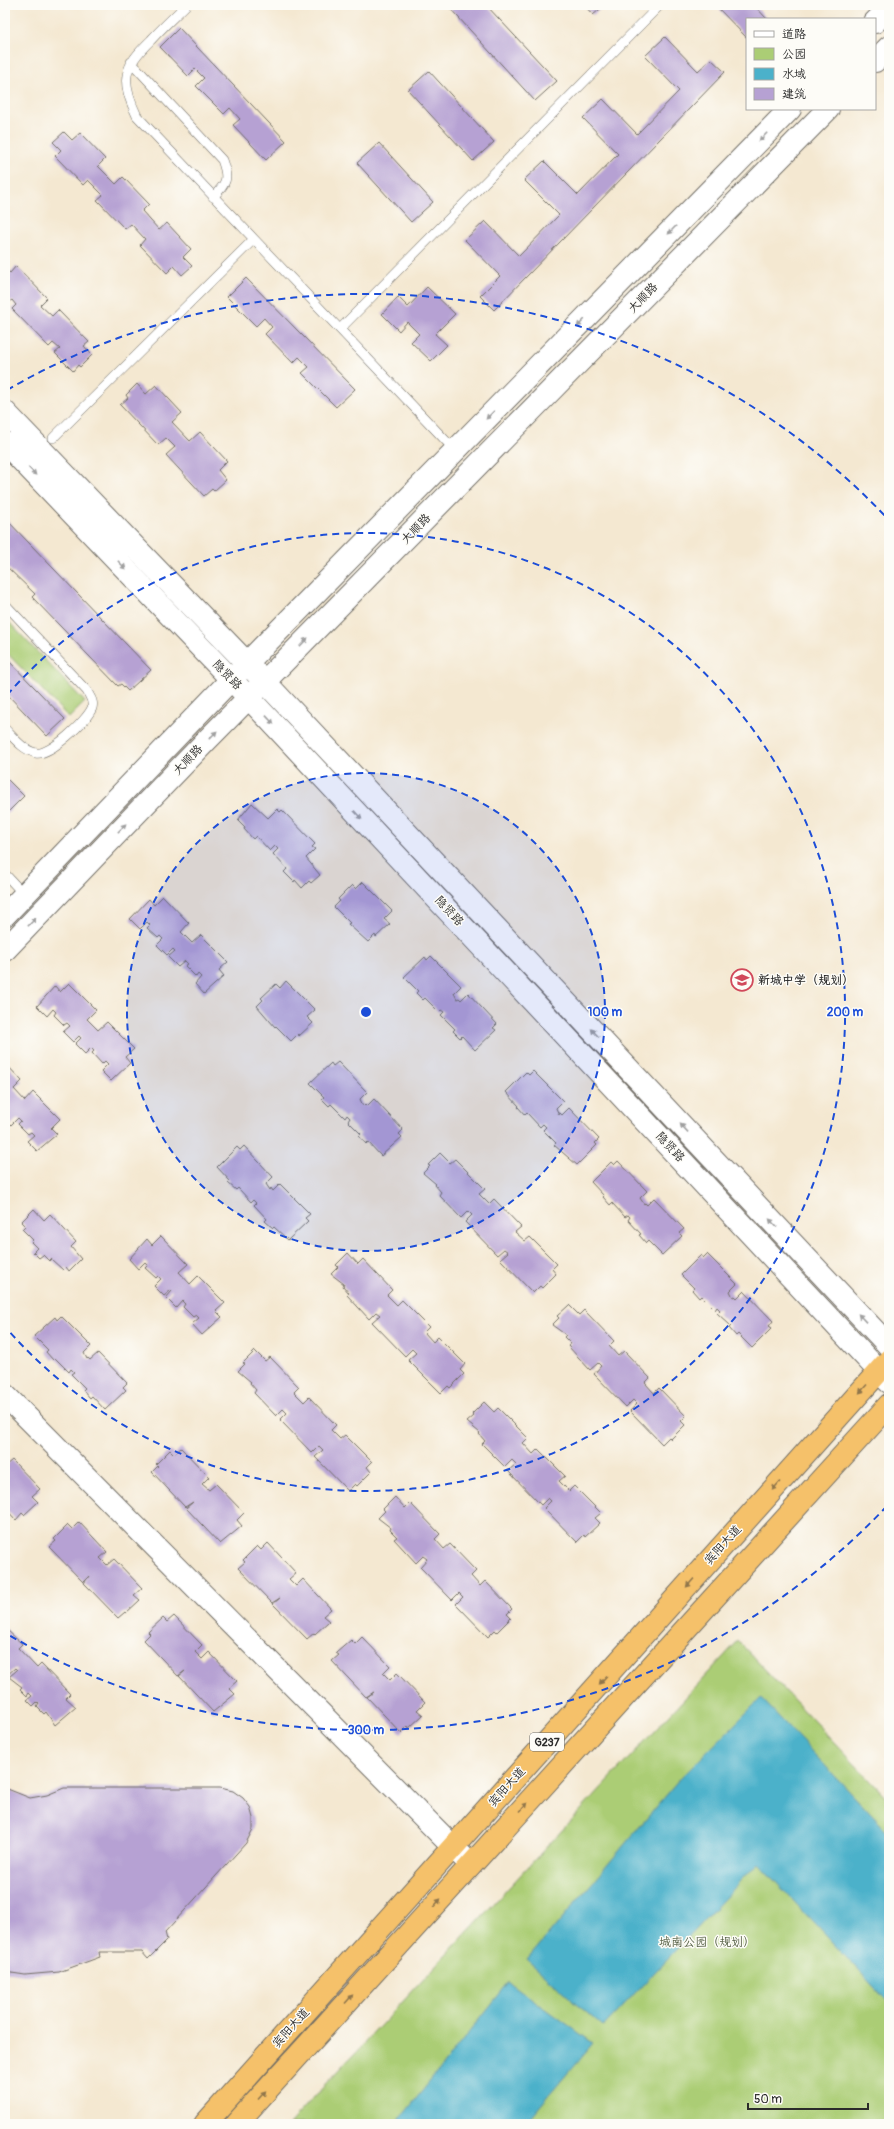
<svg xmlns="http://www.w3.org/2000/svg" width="894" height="2129" font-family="Pangolin,'LXGW WenKai TC',sans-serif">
  <rect width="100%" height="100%" fill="#fdfcf7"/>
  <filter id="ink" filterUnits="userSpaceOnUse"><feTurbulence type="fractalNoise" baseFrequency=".025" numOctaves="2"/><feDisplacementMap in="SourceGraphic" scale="8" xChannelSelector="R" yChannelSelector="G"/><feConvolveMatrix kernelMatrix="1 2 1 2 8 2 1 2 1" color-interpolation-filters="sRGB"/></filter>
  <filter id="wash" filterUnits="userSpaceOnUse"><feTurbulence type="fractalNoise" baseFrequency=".012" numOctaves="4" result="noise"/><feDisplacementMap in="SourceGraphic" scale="16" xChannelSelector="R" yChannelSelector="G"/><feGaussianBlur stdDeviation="0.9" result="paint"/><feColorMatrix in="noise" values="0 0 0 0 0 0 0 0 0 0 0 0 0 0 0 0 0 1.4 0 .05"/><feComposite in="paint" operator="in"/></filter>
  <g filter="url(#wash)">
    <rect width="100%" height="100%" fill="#f4e8d1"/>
    <path fill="#abcd75" stroke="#6b7c50" d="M5 618 85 702 69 718 5 651Z
      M738 1641 889 1800V2124H289Z"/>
    <path fill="#4bb1ca" stroke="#3b6e7a" d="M761 1698 889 1833V2003L758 1863 603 2027 527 1960 680 1779Z
      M509 1982 593 2043 525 2124H396Z"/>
    <g id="blocks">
      <path fill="#b6a1d3" d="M447 5H486L557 81 535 101Z
        M584 5H605L593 15Z
        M715 5H754L767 19H747V38Z
        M179 28 286 141 266 160 233 125 240 119 230 108 224 114 196 86 204 78 195 69 188 76 160 47Z
        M665 37 698 71 711 59 725 72 494 310 480 296 500 276 465 240 485 221 519 256 559 215 524 180 544 161 578 195 618 154 583 118 603 99 637 134 679 91 645 56Z
        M429 71 494 142 473 161 408 90Z
        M64 132 72 140 80 133 105 159 98 166 116 184 123 177 149 204 142 211 159 230 167 223 191 249 183 257 192 266 182 275 174 266 167 273 140 245 145 239 131 224 125 229 97 200 103 195 88 180 83 185 55 156 61 150 53 142Z
        M379 143 433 202 411 222 357 163Z
        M16 266 47 298 40 305 52 316 58 310 89 342 84 346 92 355 80 367 78 365 73 371 55 353 60 349 53 343 49 347 12 309 16 305 12 300 7 304 5 301V268L10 273Z
        M246 278 355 389 336 407 302 373 309 367 299 357 293 363 265 334 272 327 264 318 256 326 227 297Z
        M427 287 455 314 435 334 447 345 431 361 411 342 419 334 407 322 399 331 382 314 398 297 408 307Z
        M137 384 146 394 156 385 182 413 172 422 190 441 200 432 227 461 218 470 226 480 214 491 212 489 204 496 166 455 175 447 166 438 158 445 120 405 128 398 126 395Z
        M5 518 151 670 128 691 121 684 118 686 32 597 35 594 5 565Z
        M5 657 65 719 47 736 5 692Z
        M5 777 24 796 5 815Z
        M252 803 268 818 277 809 280 812 282 810 315 844 312 847 315 849 306 858 320 875 311 883 309 881 302 888 295 880 294 882 284 872 287 869 273 854 278 849 275 846 270 851 256 836 253 839 244 829 245 827 238 820Z
        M363 882 392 911 384 919 390 924 376 937 375 935 368 942 348 924 350 923 334 907 340 901 338 899 352 885 356 889Z
        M163 896 189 923 181 932 192 943 201 935 228 962 219 970 224 976 204 994 195 984 201 977 198 974 196 977 185 966 188 964 185 961 178 967 168 957 175 951 173 949 167 955 157 945 163 939 160 936 158 938 147 928 150 925 147 922 140 929 130 919 149 899 154 905Z
        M431 956 461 986 454 993 457 999 459 998 461 1000 468 993 497 1024 493 1028 496 1030 475 1050 462 1036 460 1038 453 1031 455 1029 441 1015 444 1012 441 1010 439 1012 425 998 423 1000 416 993 418 991 404 977 425 957 427 960Z
        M286 981 315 1010 307 1017 313 1023 299 1036 298 1034 291 1041 276 1026 275 1027 257 1006 263 1000 261 998 276 984 280 988Z
        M69 983 96 1010 87 1019 98 1030 107 1022 134 1049 125 1057 130 1063 111 1081 101 1071 108 1064 105 1061 102 1064 92 1053 94 1051 91 1048 85 1054 75 1044 81 1038 79 1036 73 1042 63 1032 70 1026 67 1023 64 1025 54 1015 56 1012 53 1009 47 1016 37 1006 55 986 60 992Z
        M338 1062 367 1092 360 1099 363 1106 365 1104 367 1106 374 1099 403 1130 399 1134 402 1137 381 1156 368 1142 366 1144 359 1136 361 1134 348 1121 350 1118 347 1115 345 1118 331 1104 329 1106 322 1099 324 1097 310 1083 331 1063 333 1066Z
        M5 1063 22 1081 14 1089 25 1101 33 1092 60 1119 51 1128 57 1134 37 1151 27 1141 34 1135 31 1132 28 1134 18 1124 21 1121 18 1118 11 1125 5 1119V1111L7 1109 5 1106Z
        M533 1071 563 1101 556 1108 559 1115 560 1113 562 1115 569 1108 599 1139 595 1143 597 1145 577 1165 554 1145 556 1143 543 1130 546 1127 543 1124 540 1127 527 1113 525 1115 518 1107 519 1106 506 1092 526 1072 529 1075Z
        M244 1146 273 1177 266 1184 270 1190 271 1188 273 1191 280 1184 310 1214 305 1218 308 1221 288 1240 274 1227 273 1228 265 1221 267 1219 254 1205 256 1203 253 1200 251 1202 238 1188 236 1190 228 1183 230 1181 217 1167 237 1147 240 1150Z
        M440 1153 450 1163 455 1159 485 1189 479 1194 489 1204 494 1199 521 1227 515 1232 525 1241 530 1237 557 1264 552 1269 556 1274 542 1288 540 1286 533 1293 500 1259 508 1252 504 1249 497 1255 465 1222 472 1215 468 1211 461 1218 439 1195 441 1192 435 1185 436 1184 423 1173 430 1166 428 1165Z
        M618 1161 647 1191 640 1198 644 1204 645 1203 647 1205 654 1198 684 1229 679 1233 682 1236 662 1255 648 1241 646 1243 639 1235 641 1234 628 1220 630 1217 628 1215 625 1217 612 1203 610 1205 603 1197 604 1196 591 1182 611 1162 614 1165Z
        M34 1209 44 1220 50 1214 76 1242 71 1247 81 1259 69 1271 66 1267 63 1270 51 1259 49 1261 43 1255 39 1258 33 1252 37 1248 31 1242 33 1240 22 1229 25 1226 21 1222Z
        M161 1236 188 1264 179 1272 190 1284 198 1276 225 1303 216 1311 222 1317 202 1335 192 1324 199 1318 196 1315 193 1317 183 1307 185 1304 182 1301 176 1308 166 1298 172 1291 171 1290 164 1296 154 1286 161 1279 158 1276 156 1278 145 1268 148 1265 145 1262 138 1269 129 1259 147 1239 152 1245Z
        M348 1253 358 1264 363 1259 392 1290 387 1295 397 1305 402 1300 429 1327 424 1332 433 1342 438 1337 465 1364 460 1370 464 1374 450 1388 448 1386 441 1393 408 1360 416 1353 412 1349 405 1356 372 1322 380 1315 376 1312 369 1319 347 1295 349 1293 343 1286 344 1284 331 1274 338 1267 336 1265Z
        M707 1254 737 1284 730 1291 733 1297 735 1296 737 1298 744 1291 773 1321 769 1326 772 1328 752 1348 738 1334 736 1336 729 1328 731 1326 717 1313 720 1310 717 1307 715 1310 701 1296 699 1298 692 1290 694 1288 681 1275 701 1255 703 1258Z
        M569 1305 579 1315 584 1310 614 1341 609 1346 618 1356 624 1351 650 1378 645 1383 654 1393 659 1388 686 1416 681 1421 685 1425 671 1439 669 1437 662 1444 630 1411 637 1404 633 1400 626 1407 594 1374 601 1366 598 1363 590 1370 568 1346 571 1344 564 1337 566 1335 552 1325 559 1318 557 1316Z
        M61 1316 91 1346 84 1353 87 1359 88 1358 90 1360 98 1353 127 1383 123 1387 126 1390 105 1410 92 1396 90 1398 83 1390 85 1388 71 1374 74 1372 71 1369 69 1372 55 1358 53 1360 46 1352 48 1350 34 1336 55 1317 57 1320Z
        M255 1351 265 1361 270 1357 299 1387 294 1392 304 1402 309 1397 336 1425 331 1430 340 1439 345 1435 372 1462 367 1467 371 1472 357 1486 355 1484 348 1491 315 1457 323 1450 319 1446 312 1453 280 1420 287 1413 283 1409 276 1416 254 1393 256 1390 250 1383 251 1382 238 1371 245 1364 243 1363Z
        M484 1402 494 1412 498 1408 528 1438 523 1443 533 1454 538 1449 565 1476 559 1481 569 1491 574 1486 601 1513 595 1518 600 1523 585 1537 584 1535 577 1542 544 1508 551 1501 548 1498 541 1505 508 1471 516 1464 512 1460 505 1467 482 1444 485 1441 479 1434 480 1433 467 1422 474 1416 472 1414Z
        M181 1448 209 1477 202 1484 209 1490 216 1484 244 1513 237 1520 242 1526 220 1544 186 1508 193 1502 185 1507 152 1472 158 1466 156 1464 170 1450 174 1454Z
        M12 1460 40 1489 32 1496 38 1502 24 1515 22 1513 16 1520 5 1508V1466Z
        M395 1497 405 1508 410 1503 440 1534 435 1539 444 1549 450 1544 476 1571 471 1576 480 1586 485 1581 512 1609 507 1614 511 1618 497 1632 495 1630 488 1637 456 1604 463 1597 459 1593 452 1600 420 1567 427 1559 423 1556 416 1563 394 1539 397 1537 390 1530 391 1528 378 1518 385 1511 383 1509Z
        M79 1522 107 1552 100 1558 107 1565 114 1559 142 1588 134 1595 140 1600 126 1613 125 1612 118 1618 84 1583 89 1576 83 1582 49 1547 56 1541 54 1539 68 1525 72 1529Z
        M268 1543 296 1573 289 1579 296 1586 303 1579 331 1609 323 1616 329 1621 315 1634 314 1633 307 1639 273 1604 280 1598 272 1603 238 1568 245 1562 243 1560 257 1546 261 1550Z
        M174 1616 202 1645 195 1652 202 1659 209 1652 237 1681 229 1688 235 1694 213 1712 179 1676 185 1671 178 1676 144 1640 150 1634 148 1632 163 1618 167 1622Z
        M5 1628 22 1644 18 1648 37 1668 41 1664 70 1694 66 1698 76 1707 55 1725 46 1712 44 1714 37 1707 39 1704 37 1702 33 1706 27 1700 32 1696 29 1693 27 1696 20 1689 22 1687 9 1677 17 1670 15 1668 7 1675 5 1673Z
        M362 1637 390 1666 383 1673 390 1680 397 1673 425 1702 417 1710 423 1715 409 1728 408 1726 401 1733 367 1697 374 1692 366 1697 332 1661 339 1655 336 1653 351 1640 355 1644Z
        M5 1788 30 1798 47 1795 64 1788H220L233 1791 243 1798 250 1807 253 1818V1829L246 1843 165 1932 167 1940 148 1959 142 1952H99L100 1957 59 1972 25 1975 5 1972Z"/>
    </g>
  </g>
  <g filter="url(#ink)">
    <use href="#blocks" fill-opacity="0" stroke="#716d65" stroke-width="1"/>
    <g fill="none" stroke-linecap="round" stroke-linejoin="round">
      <g stroke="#716d65" stroke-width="10">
        <path id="service" d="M186 5C174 17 162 28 151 40 123 67 120 80 137 116L448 443
          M131 62 222 160C229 179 227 183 213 197
          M341 328 660 5
          M53 438 254 239
          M5 604 87 691C90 697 94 701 92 708 87 720 50 756 36 753 23 750 14 738 5 729
          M5 874 18 888"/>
      </g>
      <g stroke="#716d65" stroke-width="24">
        <path id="tertiary" d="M875 22 889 8
          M875 61 889 47
          M5 412 265 682 889 1346
          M5 443 249 698 889 1382
          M5 915 246 664 790 109
          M5 950 206 741 828 109
          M5 1395 471 1865"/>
      </g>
      <g stroke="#716d65" stroke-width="24">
        <path id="trunk" d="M205 2124 889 1360
          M236 2124 889 1405"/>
      </g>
      <use href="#service" stroke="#fff" stroke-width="9"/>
      <use href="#tertiary" stroke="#fff" stroke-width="22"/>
      <use href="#trunk" stroke="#f5c16b" stroke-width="22"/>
    </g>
    <defs><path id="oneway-solid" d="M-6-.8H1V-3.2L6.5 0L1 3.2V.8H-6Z"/></defs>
    <g fill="#a0a0a0">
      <use href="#oneway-solid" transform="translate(763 137) rotate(134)"/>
      <use href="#oneway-solid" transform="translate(672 230) rotate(134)"/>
      <use href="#oneway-solid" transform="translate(581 323) rotate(134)"/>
      <use href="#oneway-solid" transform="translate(490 415) rotate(134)"/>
      <use href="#oneway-solid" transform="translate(32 471) rotate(46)"/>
      <use href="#oneway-solid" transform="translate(122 565) rotate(46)"/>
      <use href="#oneway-solid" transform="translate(304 642) rotate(-46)"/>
      <use href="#oneway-solid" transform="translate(270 720) rotate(47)"/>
      <use href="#oneway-solid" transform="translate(213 735) rotate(-45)"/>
      <use href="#oneway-solid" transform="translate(358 815) rotate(47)"/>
      <use href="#oneway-solid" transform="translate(122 828) rotate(-46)"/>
      <use href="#oneway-solid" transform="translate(32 922) rotate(-46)"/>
      <use href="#oneway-solid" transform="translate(595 1033) rotate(-133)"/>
      <use href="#oneway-solid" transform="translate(684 1128) rotate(-133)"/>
      <use href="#oneway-solid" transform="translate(773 1223) rotate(-133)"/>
      <use href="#oneway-solid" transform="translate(862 1318) rotate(-133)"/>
    </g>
    <g fill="#90764b">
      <use href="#oneway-solid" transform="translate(863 1389) rotate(132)"/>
      <use href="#oneway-solid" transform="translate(776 1486) rotate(132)"/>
      <use href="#oneway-solid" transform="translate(690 1583) rotate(132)"/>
      <use href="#oneway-solid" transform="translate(603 1680) rotate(132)"/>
      <use href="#oneway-solid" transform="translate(524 1807) rotate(-48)"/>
      <use href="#oneway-solid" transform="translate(437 1903) rotate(-48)"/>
      <use href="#oneway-solid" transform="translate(349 1999) rotate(-48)"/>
      <use href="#oneway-solid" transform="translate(262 2095) rotate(-48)"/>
    </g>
  </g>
  <circle cx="366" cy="1012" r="239" fill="#1d4ed8" fill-opacity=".12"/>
  <g fill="none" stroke="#1d4ed8" stroke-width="2" stroke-dasharray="7 5">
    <circle cx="366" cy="1012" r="239"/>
    <path d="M7 695A479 479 0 1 1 7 1329"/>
    <path d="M887 1506A718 718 0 0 1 7 1634M7 390A718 718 0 0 1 887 518"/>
  </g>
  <defs>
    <g id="school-ring" transform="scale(1.15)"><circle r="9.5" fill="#fdfcf7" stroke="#d1495b" stroke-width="1.5"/><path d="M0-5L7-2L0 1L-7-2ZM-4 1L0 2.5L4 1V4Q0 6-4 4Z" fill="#d1495b"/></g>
  </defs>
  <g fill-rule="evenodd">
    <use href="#school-ring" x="742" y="980"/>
  </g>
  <g text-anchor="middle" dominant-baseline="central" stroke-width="3" stroke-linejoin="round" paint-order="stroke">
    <rect fill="#fdfcf7" stroke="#6a6a68" stroke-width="1" x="530" y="1733" width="34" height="18" rx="3"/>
    <g font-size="11" font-weight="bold" fill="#2b2b2b">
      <text x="547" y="1742">G237</text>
    </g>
    <g font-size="12" fill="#2b2b2b" stroke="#fdfcf7">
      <text transform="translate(643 298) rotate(-46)">大顺路</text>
      <text transform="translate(416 529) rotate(-46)">大顺路</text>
      <text transform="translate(227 675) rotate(46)">隐贤路</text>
      <text transform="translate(188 760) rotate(-46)">大顺路</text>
      <text transform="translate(449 911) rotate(47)">隐贤路</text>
      <text transform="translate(670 1147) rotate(47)">隐贤路</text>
      <text transform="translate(723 1545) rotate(-48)">宾阳大道</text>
      <text transform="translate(507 1787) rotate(-48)">宾阳大道</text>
      <text transform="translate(291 2028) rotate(-48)">宾阳大道</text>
    </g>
    <g font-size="12" font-weight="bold" fill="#2b2b2b" stroke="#fdfcf7" text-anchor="start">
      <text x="758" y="980">新城中学（规划）</text>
    </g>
    <g font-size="12" fill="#515c41" stroke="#fdfcf7">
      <text x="707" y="1942">城南公园（规划）</text>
    </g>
  </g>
  <circle cx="366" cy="1012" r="6" fill="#1d4ed8" stroke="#fdfcf7" stroke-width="2"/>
  <g font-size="12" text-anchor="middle" font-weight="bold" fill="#1d4ed8" stroke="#fdfcf7" stroke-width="3" stroke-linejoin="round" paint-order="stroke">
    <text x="605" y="1016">100 m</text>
    <text x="845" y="1016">200 m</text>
    <text x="366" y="1734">300 m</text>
  </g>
  <rect width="894" height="2129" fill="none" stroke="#fdfcf7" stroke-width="20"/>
  <rect x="746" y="18" width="130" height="92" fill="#fdfcf7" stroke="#a9a8a5"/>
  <rect x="754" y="31" width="20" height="6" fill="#ffffff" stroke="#a9a8a5"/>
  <text x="782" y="38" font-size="12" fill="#2b2b2b">道路</text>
  <rect x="754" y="48" width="20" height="12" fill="#abcd75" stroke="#a9a8a5"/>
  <text x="782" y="58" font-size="12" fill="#2b2b2b">公园</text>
  <rect x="754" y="68" width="20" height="12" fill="#4bb1ca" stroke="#a9a8a5"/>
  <text x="782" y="78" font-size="12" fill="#2b2b2b">水域</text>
  <rect x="754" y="88" width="20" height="12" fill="#b6a1d3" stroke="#a9a8a5"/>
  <text x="782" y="98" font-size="12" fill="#2b2b2b">建筑</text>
  <path d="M748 2103v6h120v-6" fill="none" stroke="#2b2b2b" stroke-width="2"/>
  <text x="754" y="2103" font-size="12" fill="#2b2b2b" stroke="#fdfcf7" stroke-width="3" paint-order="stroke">50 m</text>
</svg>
